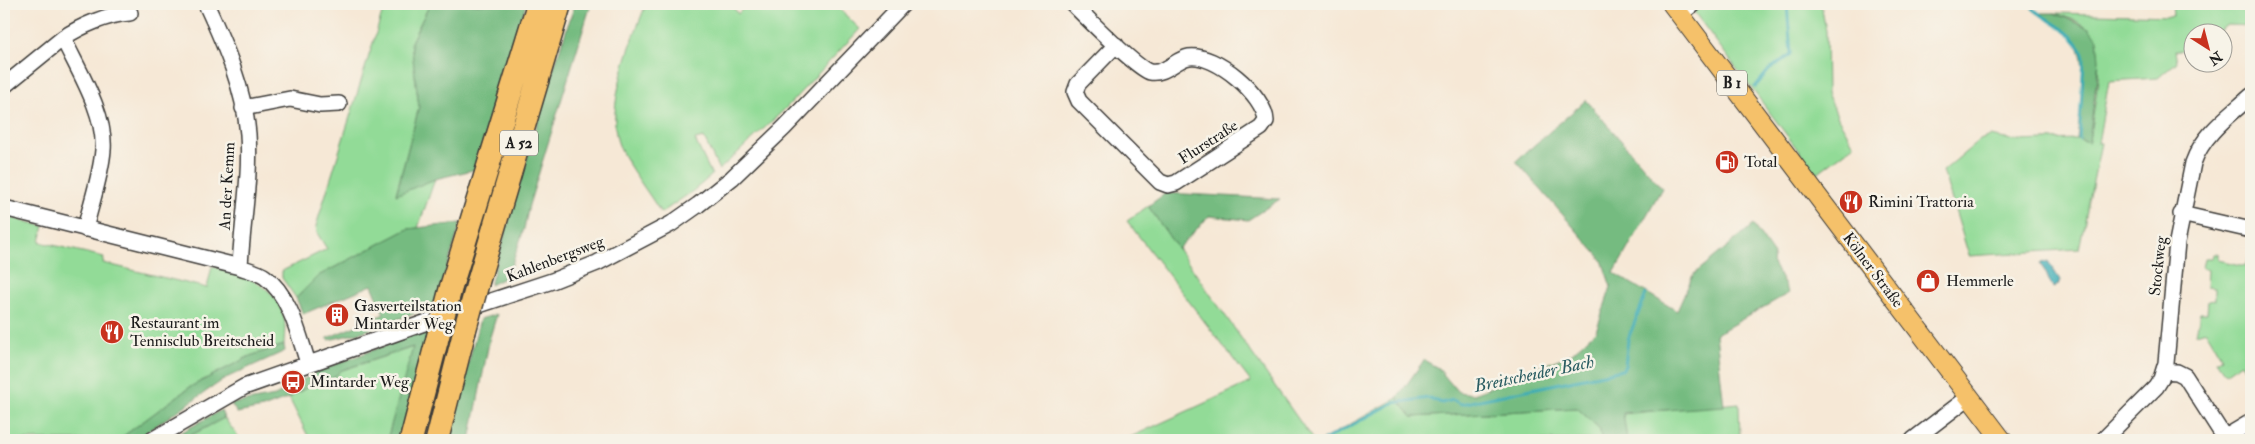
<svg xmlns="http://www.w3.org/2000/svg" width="2255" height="444" font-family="'IM FELL Double Pica',serif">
  <rect width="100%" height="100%" fill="#f7f3e8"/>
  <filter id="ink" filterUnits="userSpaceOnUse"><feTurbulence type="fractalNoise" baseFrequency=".02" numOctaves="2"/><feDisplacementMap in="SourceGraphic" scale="10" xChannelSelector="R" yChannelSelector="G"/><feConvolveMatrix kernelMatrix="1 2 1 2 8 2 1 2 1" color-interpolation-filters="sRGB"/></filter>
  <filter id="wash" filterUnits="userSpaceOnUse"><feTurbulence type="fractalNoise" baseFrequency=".0096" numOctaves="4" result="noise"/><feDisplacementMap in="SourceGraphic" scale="20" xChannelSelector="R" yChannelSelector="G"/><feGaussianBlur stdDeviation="1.12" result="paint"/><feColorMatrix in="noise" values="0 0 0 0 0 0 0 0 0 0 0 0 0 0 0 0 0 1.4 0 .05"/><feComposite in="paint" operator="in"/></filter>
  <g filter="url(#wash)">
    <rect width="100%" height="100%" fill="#f6e8d6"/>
    <path fill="#92db97" stroke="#577c5a" d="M385 4H430L411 42 419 107 396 194 435 179 418 228 408 229 318 276 296 298 282 278V271L327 249 317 233 316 226Z
      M646 4H731L738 14 747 4H834L860 29 784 110 719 170 704 138 695 140 712 175 693 191 661 213C649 193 629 168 620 148 603 109 632 41 646 4Z
      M1697 4H1821L1826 31 1827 93 1839 120 1854 145 1816 174 1694 12Z
      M2172 4H2251V26L2227 25 2218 32H2192V51L2175 50 2177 62 2158 78 2109 81 2098 143H2101L2079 249 1969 256 1943 171 1980 140 1990 136 2016 141 2077 139 2089 141C2092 117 2109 46 2089 29 2081 21 2065 17 2054 13L2173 16Z
      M1148 206 1313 440H1124L1251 382 1127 221Z
      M4 216 44 226 40 242 104 257 103 263 207 288 212 266C241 275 277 283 284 318 286 326 284 337 284 345L250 356 190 387 118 440H4Z
      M2213 254H2218V260L2245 266 2248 259 2251 260V373L2248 375 2241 363 2225 374 2216 361 2222 358 2206 331 2196 334 2200 313H2207L2208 301 2215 300V288L2207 287 2208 270 2202 268 2204 258H2212Z
      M414 347 387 440H310L289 398 311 385 333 378 342 370Z
      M1397 398 1412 417 1577 408 1600 429 1601 440H1322Z
      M1739 403 1740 440H1627L1623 414Z
      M224 418 241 440H182Z"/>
    <path fill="#75bb80" stroke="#486c4e" d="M430 4H526L477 169 435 179 396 195 419 107 411 42Z
      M575 4H591L529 205 524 229 508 276 490 285 551 76Z
      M2041 13H2054L2089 28 2097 39 2099 60 2089 142 2077 139C2079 114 2091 59 2074 40 2065 29 2051 24 2041 13Z
      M1586 100 1662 188 1614 273 1677 311 1693 275 1753 225 1774 255 1772 262 1789 293 1716 334 1724 406 1623 413 1627 440H1601L1600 429 1577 408 1412 417 1397 398 1424 360 1438 368 1458 392 1474 394 1571 354 1596 331 1611 287 1602 260 1516 161Z
      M1166 193 1280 199 1248 220 1209 216 1178 249 1148 206Z
      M461 223 435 306 362 332 329 340 327 338 384 314 372 285 303 314 296 298 318 276 408 229Z
      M497 314 490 337 470 440H448L480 319Z
      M431 328 404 440H387L413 347 342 370 333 378 311 385 289 398 263 408 237 413 231 404 275 396 318 371Z
      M284 345 285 351 226 378 135 440H118L190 387 250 356Z
      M221 410 224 418 182 440H168Z"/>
    <path fill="#39abb5" stroke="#2a6468" d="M2048 261 2060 280 2058 285 2054 288C2047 281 2048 272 2040 265L2041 263Z"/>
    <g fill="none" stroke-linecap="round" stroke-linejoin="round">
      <path stroke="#39abb5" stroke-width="3" d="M2028 4C2046 23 2078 30 2084 58L2079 139
        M1755 87 1769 70 1791 54 1787 4
        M1324 440 1393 403 1429 398 1442 403 1453 400 1461 404 1622 370 1625 366 1628 339 1646 294"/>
    </g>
  </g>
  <g filter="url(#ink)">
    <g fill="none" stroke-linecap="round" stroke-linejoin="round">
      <g stroke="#3d3b38" stroke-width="18">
        <path id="minor" d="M206 4C225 45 244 88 248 134 251 178 242 223 240 267
          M1073 4C1085 16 1137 69 1150 72 1165 75 1176 59 1189 57 1215 53 1265 95 1266 121L1261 128 1176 183 1168 185 1160 182 1079 101 1075 92 1078 84 1116 45
          M1680 14 1693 4
          M63 38C81 26 108 14 130 13
          M4 86 63 38C78 70 106 114 103 150 101 176 91 203 85 229
          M243 108 290 99 320 105 339 104
          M4 208 240 267C248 270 258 272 265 277 290 295 299 336 308 363
          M2181 214 2251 230
          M2164 371 2177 372 2185 376 2226 440
          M2224 438 2251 422
          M152 440 244 387 430 321 552 281 597 263 671 224 698 205 732 178 784 128 903 4
          M1913 440 1969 397
          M2103 440 2156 387 2161 379 2166 363 2177 242 2193 163C2203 134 2229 116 2251 96"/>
      </g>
      <g stroke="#3d3b38" stroke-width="21">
        <path id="major" d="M1672 4 2002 440"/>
      </g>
      <g stroke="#3d3b38" stroke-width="25">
        <path id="highway" d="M478 282 560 4
          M451 287 538 4
          M411 440 437 340
          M437 440 464 333"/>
      </g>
      <use href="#minor" stroke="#fff" stroke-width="15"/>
      <use href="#major" stroke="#f5c16b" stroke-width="19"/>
      <use href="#highway" stroke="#f5c16b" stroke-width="22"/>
      <g stroke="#3d3b38" stroke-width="25" stroke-linecap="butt">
        <path id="highway-bridge" d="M464 333 478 282
          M437 340 451 287"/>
      </g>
      <use href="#highway-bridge" stroke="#f5c16b" stroke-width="22"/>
    </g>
  </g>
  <defs>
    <g id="fuel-disc" transform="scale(1.25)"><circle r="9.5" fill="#c8321e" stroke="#f7f3e8"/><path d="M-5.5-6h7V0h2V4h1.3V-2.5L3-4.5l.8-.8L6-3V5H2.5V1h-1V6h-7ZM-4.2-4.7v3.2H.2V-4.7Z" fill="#fff"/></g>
    <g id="restaurant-disc" transform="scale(1.25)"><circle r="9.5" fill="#c8321e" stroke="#f7f3e8"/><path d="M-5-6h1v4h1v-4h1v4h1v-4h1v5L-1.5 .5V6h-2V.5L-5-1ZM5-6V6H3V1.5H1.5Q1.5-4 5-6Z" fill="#fff"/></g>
    <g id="shop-disc" transform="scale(1.25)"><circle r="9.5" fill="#c8321e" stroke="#f7f3e8"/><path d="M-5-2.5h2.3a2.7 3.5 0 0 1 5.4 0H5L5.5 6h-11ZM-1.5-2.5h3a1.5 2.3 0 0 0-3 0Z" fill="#fff"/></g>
    <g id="building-disc" transform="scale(1.25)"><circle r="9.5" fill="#c8321e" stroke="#f7f3e8"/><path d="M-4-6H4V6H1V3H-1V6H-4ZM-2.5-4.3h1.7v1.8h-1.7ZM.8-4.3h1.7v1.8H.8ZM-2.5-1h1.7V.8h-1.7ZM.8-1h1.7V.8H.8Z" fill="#fff"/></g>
    <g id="bus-disc" transform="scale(1.25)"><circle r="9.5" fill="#c8321e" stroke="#f7f3e8"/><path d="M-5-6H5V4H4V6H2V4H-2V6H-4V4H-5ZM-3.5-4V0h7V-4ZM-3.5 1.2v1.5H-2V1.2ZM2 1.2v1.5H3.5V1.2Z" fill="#fff"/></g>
  </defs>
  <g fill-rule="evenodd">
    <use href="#fuel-disc" x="1727" y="162"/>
    <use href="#restaurant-disc" x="1851" y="202"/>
    <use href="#shop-disc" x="1928" y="281"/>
    <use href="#building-disc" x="337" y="315"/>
    <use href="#restaurant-disc" x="112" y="332"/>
    <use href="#bus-disc" x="293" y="382"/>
  </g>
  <g text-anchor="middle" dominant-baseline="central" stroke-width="5" stroke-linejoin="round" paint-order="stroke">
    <g fill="#f7f3e8" stroke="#5e5c59" stroke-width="1">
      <rect x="1717" y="70.5" width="30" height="25" rx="4"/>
      <rect x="500" y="130.5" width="38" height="25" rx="4"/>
    </g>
    <g font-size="15" font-weight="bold" fill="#1c1c1c">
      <text x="1732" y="83">B 1</text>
      <text x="519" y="143">A 52</text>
    </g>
    <g font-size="16" fill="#1c1c1c" stroke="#f7f3e8">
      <text transform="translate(1208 142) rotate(-33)">Flurstraße</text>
      <text transform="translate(227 186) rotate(-87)">An der Kemm</text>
      <text transform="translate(555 259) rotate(-21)">Kahlenbergsweg</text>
      <text transform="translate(2158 266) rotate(-84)">Stockweg</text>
      <text transform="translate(1873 270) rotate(53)">Kölner Straße</text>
    </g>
    <g font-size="16" fill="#1c1c1c" stroke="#f7f3e8" text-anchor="start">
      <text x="1744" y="162">Total</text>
      <text x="1868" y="202">Rimini Trattoria</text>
      <text x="1946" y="281">Hemmerle</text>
      <text x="354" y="306">Gasverteilstation<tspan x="354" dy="18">Mintarder Weg</tspan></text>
      <text x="130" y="323">Restaurant im<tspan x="130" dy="18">Tennisclub Breitscheid</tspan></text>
      <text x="310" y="382">Mintarder Weg</text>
    </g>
    <g font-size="18" font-style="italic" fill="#295c61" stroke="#f7f3e8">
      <text transform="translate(1534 374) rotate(-12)">Breitscheider Bach</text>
    </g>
  </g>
  <rect width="2255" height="444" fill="none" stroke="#f7f3e8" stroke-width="20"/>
  <g transform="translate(2208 48) rotate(144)"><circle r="24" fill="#f7f3e8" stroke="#9f9d96"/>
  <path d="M0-4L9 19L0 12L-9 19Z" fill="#c8321e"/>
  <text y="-8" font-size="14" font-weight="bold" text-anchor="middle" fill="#1c1c1c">N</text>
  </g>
</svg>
